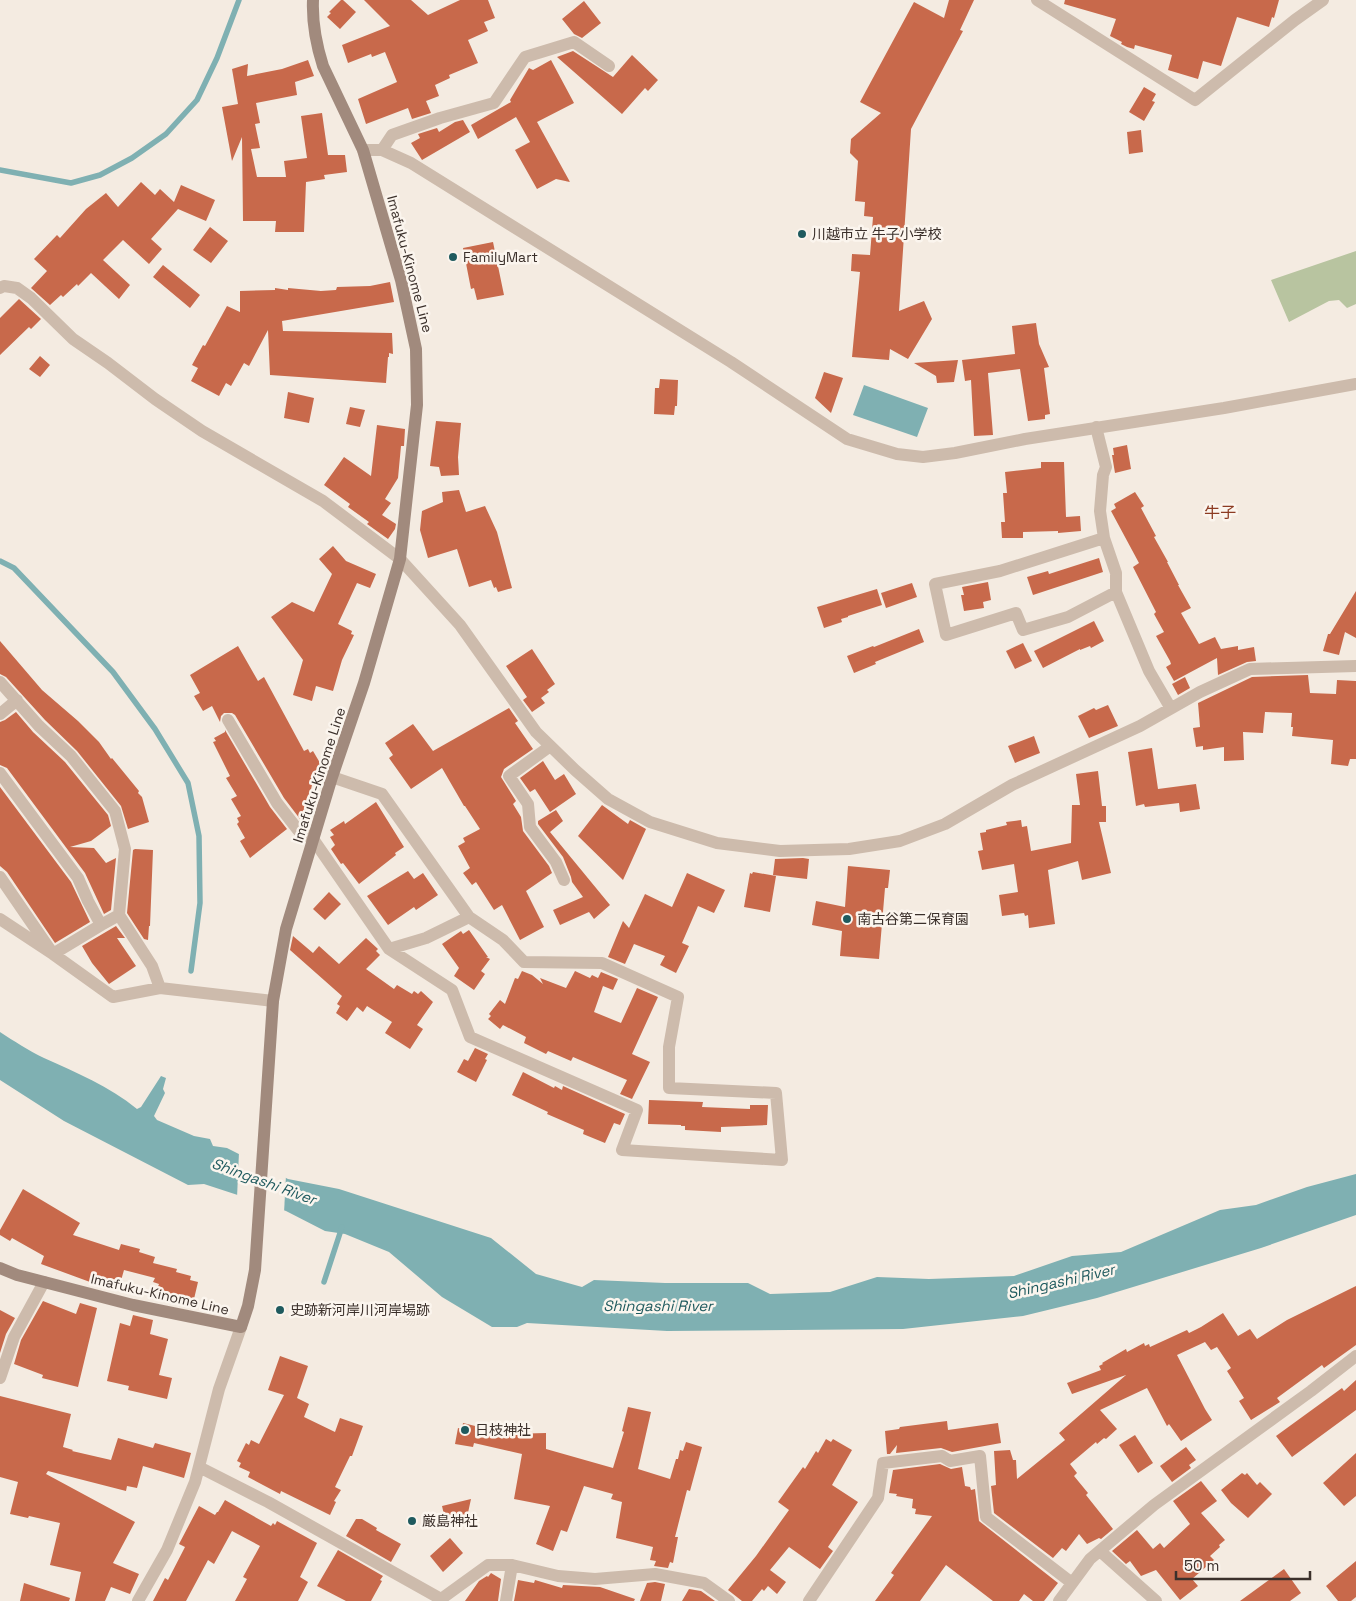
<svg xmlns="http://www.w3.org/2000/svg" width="1356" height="1601" font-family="'Space Grotesk','Noto Sans JP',sans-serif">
  <rect width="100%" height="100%" fill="#f4ebe1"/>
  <path fill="#b8c4a0" d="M1356 251V304L1347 308 1339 300 1329 301 1289 322 1271 280Z"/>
  <path fill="#7fb0b2" d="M864 385 928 408 917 437 853 415Z
    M0 1032C14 1041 29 1051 44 1058 77 1073 109 1086 137 1109L141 1107 161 1076 166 1078 163 1089 165 1093 154 1116 157 1120 194 1136 210 1139 213 1146 227 1148 288 1179 339 1189 491 1238 536 1274 582 1287 594 1280 665 1283H748L770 1294 830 1292 877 1277 929 1279 1014 1276 1072 1256 1121 1252 1220 1210 1256 1205 1307 1187 1356 1174V1215L1261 1248 1097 1298 1023 1316 903 1329 667 1331 527 1323 517 1327H492L442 1297 389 1252 345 1234 325 1231 286 1211 204 1184 188 1185 64 1121 0 1080Z"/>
  <path fill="#f4ebe1" d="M239 1152 286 1175 284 1213 237 1198Z"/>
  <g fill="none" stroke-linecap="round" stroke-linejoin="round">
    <path stroke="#7fb0b2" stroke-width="5.5" d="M0 170 71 183 100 175 132 158 166 134 197 100 217 58 239 0
      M0 561 14 568 113 672 155 729 188 783 199 836 200 903 191 971
      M324 1282 342 1227"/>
  </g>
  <path fill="#c8694b" d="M341 0H343L356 12 340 29 327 17 331 13 329 12Z
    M364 0H411L428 15 460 0H488L495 18 484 22 488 31 468 40 478 63 449 75 450 78 435 85 439 96 426 101 431 113 412 119 408 108 366 124 358 99 397 82 385 52 372 57 371 54 348 63 342 45 390 26Z
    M949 0H974L960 30 963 31 911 129 899 311 924 301 932 319 908 359 890 349 889 360 852 357 860 272 851 271 852 254 870 255 873 217 864 216 865 202 855 201 858 161 850 153 851 139 881 113 860 102 914 2 944 18Z
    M1065 0H1279L1274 18 1272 17 1269 27 1237 17 1221 66 1203 61 1198 79 1168 70 1172 55 1135 45 1134 49 1127 47 1121 44 1122 42 1110 36 1116 19 1064 4Z
    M584 1 601 23 582 38 574 34 562 19Z
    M573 51 613 77 632 55 658 80 648 91 645 88 622 114 557 57Z
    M308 60 314 76 295 82 297 95 256 103 260 123 255 124 260 148 251 149 257 177H286L284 161 307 158 301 116 322 113 328 155H345L347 172 324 175 325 179 306 182 304 232H275L276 221H243L242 137 232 161 222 107 238 104 232 69 248 64 247 76 282 69Z
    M551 60 574 103 537 122 570 182 556 179 537 189 515 150 530 142 516 117 478 139 471 125 511 102 510 100 529 68 533 70Z
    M1144 87 1156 94 1152 101 1155 102 1144 121 1129 112Z
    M463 120 470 132 422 160 411 143 420 138 418 134 437 128 439 132 455 122Z
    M1141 130 1143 152 1129 154 1127 132Z
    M141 182 155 195 160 189 174 202 181 185 215 200 206 221 178 209 151 239 162 249 149 264 123 240 103 260 130 285 119 299 91 273 78 286 77 284 63 297 61 295 50 305 31 288 47 271 34 259 57 235 60 238 86 209 106 193 118 207Z
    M210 227 228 241 211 263 193 250Z
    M493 242 504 295 477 300 474 288 471 289 463 248Z
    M163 265 200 295 190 308 153 277Z
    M390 282 394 302 282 321 283 331 392 333 393 354 389 353V357H388L386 383 270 375 268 330 249 366 244 363 231 386 226 383 219 396 191 381 198 368 192 365 203 345 205 346 227 306 240 312V291L275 290V288L288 290V288L321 291 336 290 337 287 370 286Z
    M19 299 41 319 31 329 29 327 0 355V318Z
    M1036 323 1039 344 1049 367 1044 368 1050 414 1045 415V419L1028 421 1020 369 988 373 993 435 974 436 971 380 965 381 962 360 1015 354 1012 326Z
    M40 356 50 365 40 377 29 369Z
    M958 360 954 382 937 383 936 376 914 363Z
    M824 372 843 378 831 413 815 398Z
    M660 379 678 380 677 406H675L674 415 654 414 655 388H659Z
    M288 392 314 398 309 423 284 418Z
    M350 407 365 410 360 427 346 424Z
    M436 421 461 423 458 457 459 475 441 476 439 467 430 466Z
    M377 425 405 429 404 446H401L398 478 385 499 391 503 382 515 396 524 395 529 388 539 367 524 369 522 348 507 350 504 324 485 344 457 371 476Z
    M1127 445 1131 469 1115 473 1112 455H1114L1113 448Z
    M1041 462H1064L1066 517 1080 516 1081 531 1058 533V531L1023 532V538H1002L1001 522H1005L1003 493H1007L1005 472 1041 468Z
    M459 490 466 512 485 506 497 532 512 588 498 592 496 587 494 588 491 580 469 587 457 549 428 558 420 530 422 511 443 502 442 492Z
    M1135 492 1144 506 1141 508 1156 536 1154 537 1168 562H1167L1179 585H1178L1191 608 1181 613 1199 644 1215 637 1221 649 1238 646V650L1254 647 1256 661 1247 662 1218 675 1217 658 1174 681 1166 667 1171 664 1170 661 1156 636 1164 632 1154 614 1156 612 1133 567 1139 563 1111 511 1116 508 1114 504Z
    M333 546 346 561 376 574 370 588 357 583 338 624 352 631 351 634 354 635 342 660 333 691 316 686 312 701 293 695 303 660 271 617 292 602 314 612 332 574 319 559Z
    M1099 558 1103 572 1033 595 1027 577 1048 571 1049 574Z
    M988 582 991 600 983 602 984 608 964 611 961 595H964L962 587Z
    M912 583 917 597 886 608 881 593Z
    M877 589 882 605 848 616V617L841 619 842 622 824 628 817 607Z
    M1356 591V638L1345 632 1339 655 1323 651 1328 634H1330Z
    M1094 621 1104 641 1091 648 1090 646 1080 650V649L1043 668 1034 651Z
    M919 629 924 642 875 662 876 664 854 673 847 656 873 646 874 647Z
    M0 641 42 690 78 721 99 742 111 759 112 758 139 791 138 793 142 797 149 822 128 829 121 806 77 751 45 720 6 677 0 674Z
    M1023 643 1032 661 1015 669 1006 651Z
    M238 646 258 681 264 677 304 751 308 749 310 753 313 751 323 768 321 769 323 778 312 785 308 802 306 803 307 805 306 814 300 819 284 798 235 715 232 713H224L221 716 220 722 212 706 203 711 194 696 200 693 190 675Z
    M532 649 555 684 547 690 549 692 541 698 545 703 532 712 523 700 527 697 506 666Z
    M1308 675 1310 693 1336 694 1337 680 1356 681V759H1350L1348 766 1331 764 1333 740 1292 736 1293 727H1291L1292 713 1265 712 1263 733 1243 732 1244 760 1224 761V747L1203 750V746L1196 747 1193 728 1200 727 1198 703 1252 677Z
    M1185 677 1190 688 1178 695 1172 684Z
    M1108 705 1118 726 1089 738 1078 716 1094 708 1096 710Z
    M509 708 518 721 515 723 533 749 504 769 501 777 516 801 513 804 521 817 523 831 549 866 552 873 526 891 544 927 520 940 502 905 494 910 476 882 472 885 463 873 470 868 458 846 465 842 463 838 480 829 465 806H464L442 768 411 789 389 758 393 755 385 743 413 724 433 751Z
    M16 712 33 732 65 762 108 815 111 826 91 841 70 847 94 848 106 863 116 858 111 910 104 914 85 873 7 768 0 765V722L5 720Z
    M225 730 270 807 287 829 250 858 240 841 245 838 237 824 239 822 237 818 241 816 231 799 237 796 226 778 230 776 213 742 216 741 214 738 225 732Z
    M1034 736 1040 753 1015 763 1008 746Z
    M1152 748 1158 789 1196 784 1200 809 1180 812 1179 803 1145 807 1144 804 1136 806 1128 752Z
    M543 761 555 780 564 774 576 794 550 812 535 789 530 792 520 778Z
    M1098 771 1102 806H1106V822H1099L1111 873 1082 880 1078 861 1048 870 1055 924 1029 928 1028 915 1025 916 1024 913 1002 916 999 895 1018 892 1014 864 982 870 978 851 983 850 980 833 986 832V830L1007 825 1006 822 1021 820 1022 827 1027 826 1031 851 1071 843 1072 805H1080L1076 774Z
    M0 787 71 882 90 922 55 943 7 872 0 866Z
    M376 802 404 847 395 853 396 855 359 884 343 863 341 864 331 849 335 845 330 837 334 835 330 830 344 821 345 824Z
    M602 805 628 824 630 820 646 829 623 880 578 836Z
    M556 810 563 821 550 832 610 905 594 919 589 912 560 925 553 910 583 897 572 882 571 877 563 857 538 824V821Z
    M135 849 153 850 150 926H149L148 940 144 939 127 913 133 850Z
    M803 858 809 859 807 879 773 875 775 859Z
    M848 866 890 870 888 888H885L879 959 840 956 842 931 812 925 816 901 845 907Z
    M408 871 414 879 423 873 438 895 416 910 414 907 388 925 367 896Z
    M753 872 776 876 770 912 744 907 750 873 752 874Z
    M687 873 725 890 714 913 698 906 682 943 689 946 676 973 660 965 665 956 634 944 625 964 608 957 623 921 629 928 645 894 672 907Z
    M329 892 341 904 325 920 313 909Z
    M116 926 125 938H117L136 966 109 984 92 963 82 946Z
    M469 930 488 957H486L490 959 481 971 485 974 474 990 454 976 459 968 442 944 461 931 463 934Z
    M293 936 313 953 319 946 339 964 366 938 378 949 376 951 380 955 366 969 394 989 397 985 412 994 414 991 418 994 421 991 433 1002 417 1025 423 1029 410 1049 385 1033 392 1022 367 1006 363 1012 357 1007 347 1021 336 1013 340 1006 337 1004 342 996 290 950Z
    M522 971 532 975 543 984 540 978 566 988 575 971 590 978 592 975 598 978 601 972 618 979 613 990 603 986 594 1012 621 1023 637 988 658 997 632 1054 650 1062 632 1099 620 1094 627 1080 573 1057 571 1061 548 1051 546 1054 524 1043 526 1037 503 1025 500 1029 488 1019 491 1016 489 1014 500 1000 505 1004 515 978 518 979Z
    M475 1048 488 1054 485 1059 487 1060 476 1082 457 1072 464 1059 468 1061Z
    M523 1072 554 1088 555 1086 562 1090 563 1086 625 1114 620 1125 614 1123 605 1143 583 1134 584 1130 547 1114 548 1112 512 1095Z
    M649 1100 703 1102 702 1107 750 1109V1105H768L767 1125 721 1127V1132L685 1130V1126H681V1125L648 1124Z
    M23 1189 80 1223 73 1235 119 1250 121 1244 140 1249 139 1252 155 1257 153 1263 177 1269 176 1272 191 1276 190 1280 198 1282 194 1299 186 1297V1300L156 1292 159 1284 153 1282 155 1278 124 1270 120 1284 92 1276 90 1282 41 1264 44 1256 12 1238 10 1241 0 1235V1230Z
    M1356 1286V1345L1324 1368 1322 1365 1277 1398 1280 1402 1251 1420 1239 1401 1244 1398 1227 1371 1231 1368 1217 1347 1211 1350 1205 1342 1177 1355 1205 1409 1212 1420 1181 1441 1169 1424 1167 1426 1147 1388 1100 1410 1117 1429 1106 1439 1104 1438 1097 1444 1096 1442 1070 1464 1077 1473 1074 1476 1088 1493 1086 1495 1113 1529 1101 1539 1099 1538 1087 1544 1079 1534 1066 1551 1062 1548 1053 1558 994 1513 991 1486 996 1485 994 1451 1010 1450 1013 1460H1016L1017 1479 1065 1440 1059 1433 1126 1375 1072 1394 1067 1383 1101 1370 1099 1366 1103 1364 1102 1363 1126 1349 1127 1352 1144 1343 1145 1346 1149 1344 1150 1347 1187 1330 1189 1333 1201 1327 1223 1313 1238 1336 1250 1329 1257 1339 1287 1320Z
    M43 1301 76 1314 80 1303 97 1308 78 1387 42 1378 43 1375 14 1364 21 1340Z
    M0 1310 15 1318 6 1334 0 1353Z
    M133 1315 153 1320 150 1334 168 1339 159 1375 172 1378 167 1399 128 1390 129 1386 107 1381 120 1323 130 1326Z
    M280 1356 308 1366 297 1398 309 1404 304 1417 335 1432 340 1418 363 1426 352 1456H350L335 1487 341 1490 334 1501 336 1502 330 1515 281 1491 280 1494 248 1477 250 1472 239 1467 241 1463 237 1461 246 1443 249 1445 251 1440 259 1444 284 1395 268 1390Z
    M1356 1380V1410L1292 1457 1276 1436 1342 1388 1344 1391Z
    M0 1396 71 1414 63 1447 73 1450 72 1451 111 1460 118 1438 153 1448 155 1443 191 1453 184 1478 143 1466 137 1488 127 1486 126 1491 48 1471 46 1474 135 1522 113 1563 139 1574 130 1594 111 1587 105 1601H75L81 1572 50 1565 60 1523 29 1516 28 1518 10 1514 18 1482 0 1477Z
    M628 1407 651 1412 638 1469 670 1479 676 1459H678L680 1450 683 1451 686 1442 702 1447 690 1491 687 1490 675 1537H678L673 1563 670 1562 668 1568 654 1566 656 1561 650 1560 653 1547 616 1538 622 1502 611 1499 613 1494 584 1486 567 1532 561 1530 553 1551 536 1544 550 1506 514 1499 522 1454 474 1443 473 1447 455 1444 458 1428 462 1429 463 1423 508 1434 546 1433V1449L613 1468 624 1432 622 1431Z
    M947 1421 948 1430 998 1423 1001 1443 952 1452 941 1448 896 1453 897 1445 890 1454H887L885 1431 899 1429 900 1427Z
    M1135 1435 1153 1463 1138 1473 1119 1445Z
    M826 1439 831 1442 833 1439 852 1450 832 1485 858 1502 828 1547 833 1551 820 1569 789 1547 770 1570 786 1582 777 1594 768 1586 764 1591 762 1589 752 1601H742L728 1590 756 1556 789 1510 778 1502 803 1467 805 1469 816 1451 818 1453Z
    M1186 1447 1196 1460 1189 1465 1191 1468 1172 1482 1160 1466Z
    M1356 1453V1496L1344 1506 1323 1483Z
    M940 1464 951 1469 962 1467 965 1486 970 1487 971 1490 975 1489 979 1521 1058 1583 1044 1601H1033L1024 1594 1019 1601H993L946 1565 920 1601H875L894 1575 891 1573 932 1516 915 1514 916 1509 912 1508 913 1499 896 1496 897 1494 889 1493 893 1470Z
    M1242 1473 1245 1475 1247 1473 1257 1485 1260 1482 1272 1494 1248 1518 1231 1503 1221 1490Z
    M1201 1481 1217 1501 1201 1513 1225 1540 1219 1545 1220 1547 1210 1556 1214 1560 1192 1579 1198 1586 1180 1600 1156 1570 1141 1576 1130 1561 1126 1564 1112 1551 1137 1530 1153 1549 1160 1543 1164 1548 1190 1524 1173 1501Z
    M471 1499 466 1522 446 1523 442 1506Z
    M225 1500 271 1526 273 1523 275 1525 277 1521 317 1543 300 1577 308 1582 298 1601H235L247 1579 243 1577 260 1546 232 1531 214 1564 208 1560 186 1601H153L165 1578 168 1580 185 1547 179 1544 199 1506 215 1515 217 1512H218Z
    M356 1519H362L377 1528 376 1530 401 1544 391 1562 346 1536Z
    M450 1538 463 1553 443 1572 430 1556Z
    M338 1550 383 1576 380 1580 382 1581 371 1601H346L317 1586Z
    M1356 1561V1597L1351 1601H1338L1326 1586Z
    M1284 1569 1301 1593 1290 1601H1240Z
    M491 1573 501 1579 498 1601H465L479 1581 487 1576 488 1577Z
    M518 1580 534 1583 535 1580 562 1588 563 1585 600 1587 635 1599 634 1601H514Z
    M655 1582 665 1584 661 1601H640L647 1583Z
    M24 1583 70 1598 69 1601H20Z
    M689 1589 701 1591 715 1601H682Z"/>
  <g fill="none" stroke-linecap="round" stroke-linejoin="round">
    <path stroke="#cdbbac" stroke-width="12" d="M1037 0 1195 100 1295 20 1323 0
      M363 150H382L411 163 731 362 847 439 897 454 923 457 955 453 1025 439 1224 408 1356 384
      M382 150 392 135 440 118 494 103 525 57 574 42 609 66
      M0 288 4 286 17 288 31 298 73 339 108 363 155 399 202 431 323 501 400 559 460 625 536 732 575 770 608 799 650 822 717 843 780 851 849 849 900 841 945 824 1012 785 1140 726 1200 692 1250 669 1356 666
      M1096 427 1106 467 1103 475 1100 511 1104 538 1116 573V592L1149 671 1170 707
      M1104 538 1000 571 935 584 946 635 1016 613 1023 630 1068 617 1116 592
      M0 682 39 726 71 756 115 811 125 849 119 915 101 925 88 901 78 878 0 773
      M0 714 17 700
      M228 720 277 803 298 830 313 839 389 949 452 990 470 1037 637 1110 622 1150 782 1160 776 1093 669 1088V1047L678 997 602 963 524 962 503 940 469 917 382 794 332 777
      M549 747 509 776 528 804 530 827 556 862 564 880
      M0 877 53 954 113 997 160 988 273 1001
      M119 915 152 966 160 988
      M0 919 53 954 101 925
      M389 949 426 938 469 917
      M0 1378 14 1337 44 1282
      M199 1467 268 1502 441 1599 488 1565H512L558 1576 595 1579 655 1574 704 1583 729 1601
      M1100 1551 1156 1601
      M138 1601 167 1550 195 1482 219 1389 241 1327
      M506 1601 512 1565
      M809 1601 878 1498 883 1463 942 1456 950 1461 980 1456 986 1517 1072 1583
      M1059 1601 1090 1559 1154 1505 1311 1391 1356 1356"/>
    <path stroke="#a18a7d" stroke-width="12" d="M0 1268 17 1275 133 1305 241 1327 248 1306 255 1270 273 1001 286 929 332 777 364 683 400 559 417 405 416 349 401 280 363 150 323 66C316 44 312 24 313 0"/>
  </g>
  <g fill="#1f5a5e" stroke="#fbf5ee" stroke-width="2">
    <circle cx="802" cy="234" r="5"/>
    <circle cx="453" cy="257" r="5"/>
    <circle cx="847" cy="919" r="5"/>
    <circle cx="280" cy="1310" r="5"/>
    <circle cx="465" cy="1430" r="5"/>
    <circle cx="412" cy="1521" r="5"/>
  </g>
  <g text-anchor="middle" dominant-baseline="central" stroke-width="5" stroke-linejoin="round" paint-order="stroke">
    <g font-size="14" fill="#3b302b" stroke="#fbf5ee" text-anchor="start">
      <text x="812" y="234">川越市立 牛子小学校</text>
      <text x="463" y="257">FamilyMart</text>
      <text x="857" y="919">南古谷第二保育園</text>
      <text x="290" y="1310">史跡新河岸川河岸場跡</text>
      <text x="475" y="1430">日枝神社</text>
      <text x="422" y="1521">厳島神社</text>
    </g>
    <g font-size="14" fill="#3b302b" stroke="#fbf5ee">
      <text transform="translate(410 264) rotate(75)">Imafuku-Kinome Line</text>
      <text transform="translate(319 775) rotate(-72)">Imafuku-Kinome Line</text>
      <text transform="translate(160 1294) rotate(13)">Imafuku-Kinome Line</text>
    </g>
    <g font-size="15" font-style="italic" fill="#1f5a5e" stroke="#fbf5ee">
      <text transform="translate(264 1181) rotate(20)">Shingashi River</text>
      <text transform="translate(1061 1281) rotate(-13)">Shingashi River</text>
      <text x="658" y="1305">Shingashi River</text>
    </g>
    <g font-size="16" fill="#8c3b22" stroke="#fbf5ee">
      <text x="1220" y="512">牛子</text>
    </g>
  </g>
  <path d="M1176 1571v8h134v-8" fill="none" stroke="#3b302b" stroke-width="2.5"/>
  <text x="1184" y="1571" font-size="15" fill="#3b302b" stroke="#fbf5ee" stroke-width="4" paint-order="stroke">50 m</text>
</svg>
